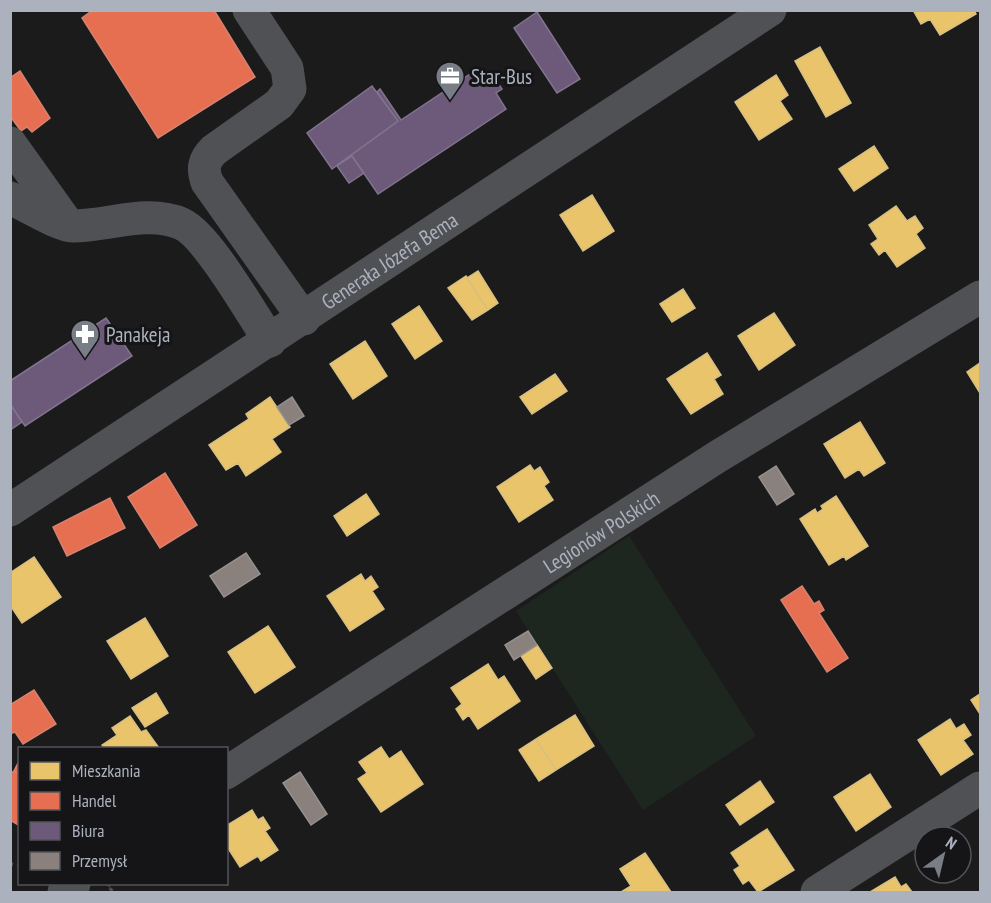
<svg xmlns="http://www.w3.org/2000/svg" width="991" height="903" font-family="'PT Sans Narrow',sans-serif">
  <rect width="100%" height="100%" fill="#1b1b1c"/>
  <path fill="#1e271f" d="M629 536 756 736 643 810 516 611Z"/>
  <path fill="#e9c46a" stroke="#d7bf83" stroke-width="1.5" d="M913 10H974L976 14 940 35 930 19 921 24Z
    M820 47 851 103 826 117 795 61Z
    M776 75 788 95 780 101 792 119 759 140 735 102Z
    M874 146 888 168 854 191 839 169Z
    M592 195 614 231 583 251 560 215Z
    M896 206 907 221 915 216 923 228 916 234 925 248 897 267 885 250 879 255 871 244 878 239 869 225Z
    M478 271 498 303 488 310 467 278Z
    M466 276 488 310 472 320 448 288Z
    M683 289 695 308 672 322 660 304Z
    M419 306 442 341 415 359 392 324Z
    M774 313 795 345 759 370 738 336Z
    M365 341 387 376 353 399 330 364Z
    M707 353 721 375 714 379 723 394 691 414 667 379Z
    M980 363V393L967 372Z
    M555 374 567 391 532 414 520 397Z
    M270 397 290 427 272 439 281 452 246 476 238 463 226 470 209 445 249 419 246 414Z
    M860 422 885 463 864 476 859 469 845 478 824 444Z
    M530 465 534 471 540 467 549 482 544 486 553 500 519 522 497 487Z
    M366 494 379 514 347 536 334 516Z
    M836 496 868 546 846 560 844 556 829 565 800 519 815 509 817 513 823 509 821 506Z
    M34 557 61 597 22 623 10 605V573Z
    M361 574 365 581 371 576 378 587 372 591 384 609 350 631 327 596Z
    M145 618 168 656 131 679 107 641Z
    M268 626 295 667 255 693 228 652Z
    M537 645 552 668 536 679 521 656Z
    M488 664 498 680 504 676 520 701 478 729 469 715 463 720 456 709 462 704 451 688Z
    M156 693 168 713 145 727 132 708Z
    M980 694V714L971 700Z
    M575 715 594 746 556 770 536 739Z
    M130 716 141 732 146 730 159 748H105L102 745 117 735 112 728Z
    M950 719 956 729 964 724 971 735 963 740 973 754 941 775 918 740Z
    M536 739 556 770 539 781 519 750Z
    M381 747 389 759 401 751 423 784 381 812 358 779 367 773 359 762Z
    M870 774 891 807 856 831 834 797Z
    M760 781 774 802 740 825 726 805Z
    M252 810 258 820 263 817 270 828 265 831 278 850 261 861 258 856 240 867 226 845V826Z
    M767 829 794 870 758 892 749 880 743 884 734 870 740 866 731 853Z
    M645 853 671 892H621L631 886 620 869Z
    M895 877 901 887 906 884 912 892H870Z"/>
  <path fill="#e76f51" stroke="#d58371" stroke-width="1.5" d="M93 10H214L255 77 158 138 82 18Z
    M20 71 50 118 32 132 27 127 21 131 10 116V78Z
    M165 473 197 525 160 548 128 497Z
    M110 498 125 528 67 556 53 527Z
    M802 586 814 604 819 601 824 610 819 613 848 658 827 672 781 600Z
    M34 690 56 724 23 744 15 732 10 734V705Z
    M19 761 20 762V775L14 771Z
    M14 771 20 775V826L10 820V774Z"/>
  <path fill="#6d597a" stroke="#80748e" stroke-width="1.5" d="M537 12 580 79 557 93 514 28Z
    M479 68 490 85 496 80 502 89 496 93 506 109 378 194 352 156 337 165 398 121 377 92 380 89 401 120Z
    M372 86 398 121 332 169 307 133Z
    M352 156 364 173 349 183 337 166Z
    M106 318 132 356 25 426 10 404V381Z
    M10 404 22 422 10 430Z"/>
  <path fill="#8a817c" stroke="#949090" stroke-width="1.5" d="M292 397 304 416 289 425 277 407Z
    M776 466 794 494 777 505 759 477Z
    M246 553 260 574 224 597 210 576Z
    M528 631 537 645 514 660 505 645Z
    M300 772 327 814 311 825 283 783Z"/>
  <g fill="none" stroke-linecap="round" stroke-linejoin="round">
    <path stroke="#4b4d4f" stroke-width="4" stroke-dasharray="3 4.5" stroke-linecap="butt" d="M10 864 20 866
      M108 884 113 887 109 892"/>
    <g stroke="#4f5155" stroke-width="33">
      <path d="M249 10 287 68 290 89 279 104 214 150C204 160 202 168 207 182L304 319"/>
      <path d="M10 143 67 223"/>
      <path d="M10 198C24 204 59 226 73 226 108 226 148 209 182 224 208 236 252 315 270 341"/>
      <path id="s1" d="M10 510 770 10"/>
      <path id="s2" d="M226 773 717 457 980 297"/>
      <path d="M64 892 74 884"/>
      <path d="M817 892 980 788"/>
    </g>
  </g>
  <defs>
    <g id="office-pin" transform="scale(1.5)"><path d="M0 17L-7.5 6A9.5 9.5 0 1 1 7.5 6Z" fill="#797d85" stroke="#151518"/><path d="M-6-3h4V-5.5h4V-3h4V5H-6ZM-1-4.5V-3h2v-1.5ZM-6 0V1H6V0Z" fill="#fff"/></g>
    <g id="pharmacy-pin" transform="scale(1.5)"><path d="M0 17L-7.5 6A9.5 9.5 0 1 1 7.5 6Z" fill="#797d85" stroke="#151518"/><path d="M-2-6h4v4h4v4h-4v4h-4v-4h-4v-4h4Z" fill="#fff"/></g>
  </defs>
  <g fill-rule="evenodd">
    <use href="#office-pin" x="450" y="76"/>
    <use href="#pharmacy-pin" x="85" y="334"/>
  </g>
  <g text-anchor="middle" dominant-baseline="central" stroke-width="6" stroke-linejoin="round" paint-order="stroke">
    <g font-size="21" fill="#acb2bd" stroke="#151518" text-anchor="start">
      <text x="471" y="76">Star-Bus</text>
      <text x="106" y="334">Panakeja</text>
    </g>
    <g font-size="21" fill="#acb2bd" stroke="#151518">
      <text stroke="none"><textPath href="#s1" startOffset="454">Generała Józefa Bema</textPath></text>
      <text stroke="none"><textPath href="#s2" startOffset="446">Legionów Polskich</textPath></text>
    </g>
  </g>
  <rect width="991" height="903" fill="none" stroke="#acb2bd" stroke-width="24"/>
  <rect x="18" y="747" width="210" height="138" fill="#151518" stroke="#51545a" stroke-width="1.5"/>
  <rect x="30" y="762" width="30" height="18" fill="#e9c46a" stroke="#51545a" stroke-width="1.5"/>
  <text x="72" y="777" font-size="18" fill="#acb2bd">Mieszkania</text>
  <rect x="30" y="792" width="30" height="18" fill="#e76f51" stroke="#51545a" stroke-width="1.5"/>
  <text x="72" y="807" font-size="18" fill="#acb2bd">Handel</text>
  <rect x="30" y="822" width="30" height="18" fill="#6d597a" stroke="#51545a" stroke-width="1.5"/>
  <text x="72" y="837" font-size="18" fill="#acb2bd">Biura</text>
  <rect x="30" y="852" width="30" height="18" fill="#8a817c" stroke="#51545a" stroke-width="1.5"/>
  <text x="72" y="867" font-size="18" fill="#acb2bd">Przemysł</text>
  <g transform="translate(943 855) rotate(34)"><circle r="28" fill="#151518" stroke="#51545a" stroke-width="1.5"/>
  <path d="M0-4.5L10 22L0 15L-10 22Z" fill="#797d85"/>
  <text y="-9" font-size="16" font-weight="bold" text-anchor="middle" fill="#acb2bd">N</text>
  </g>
</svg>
